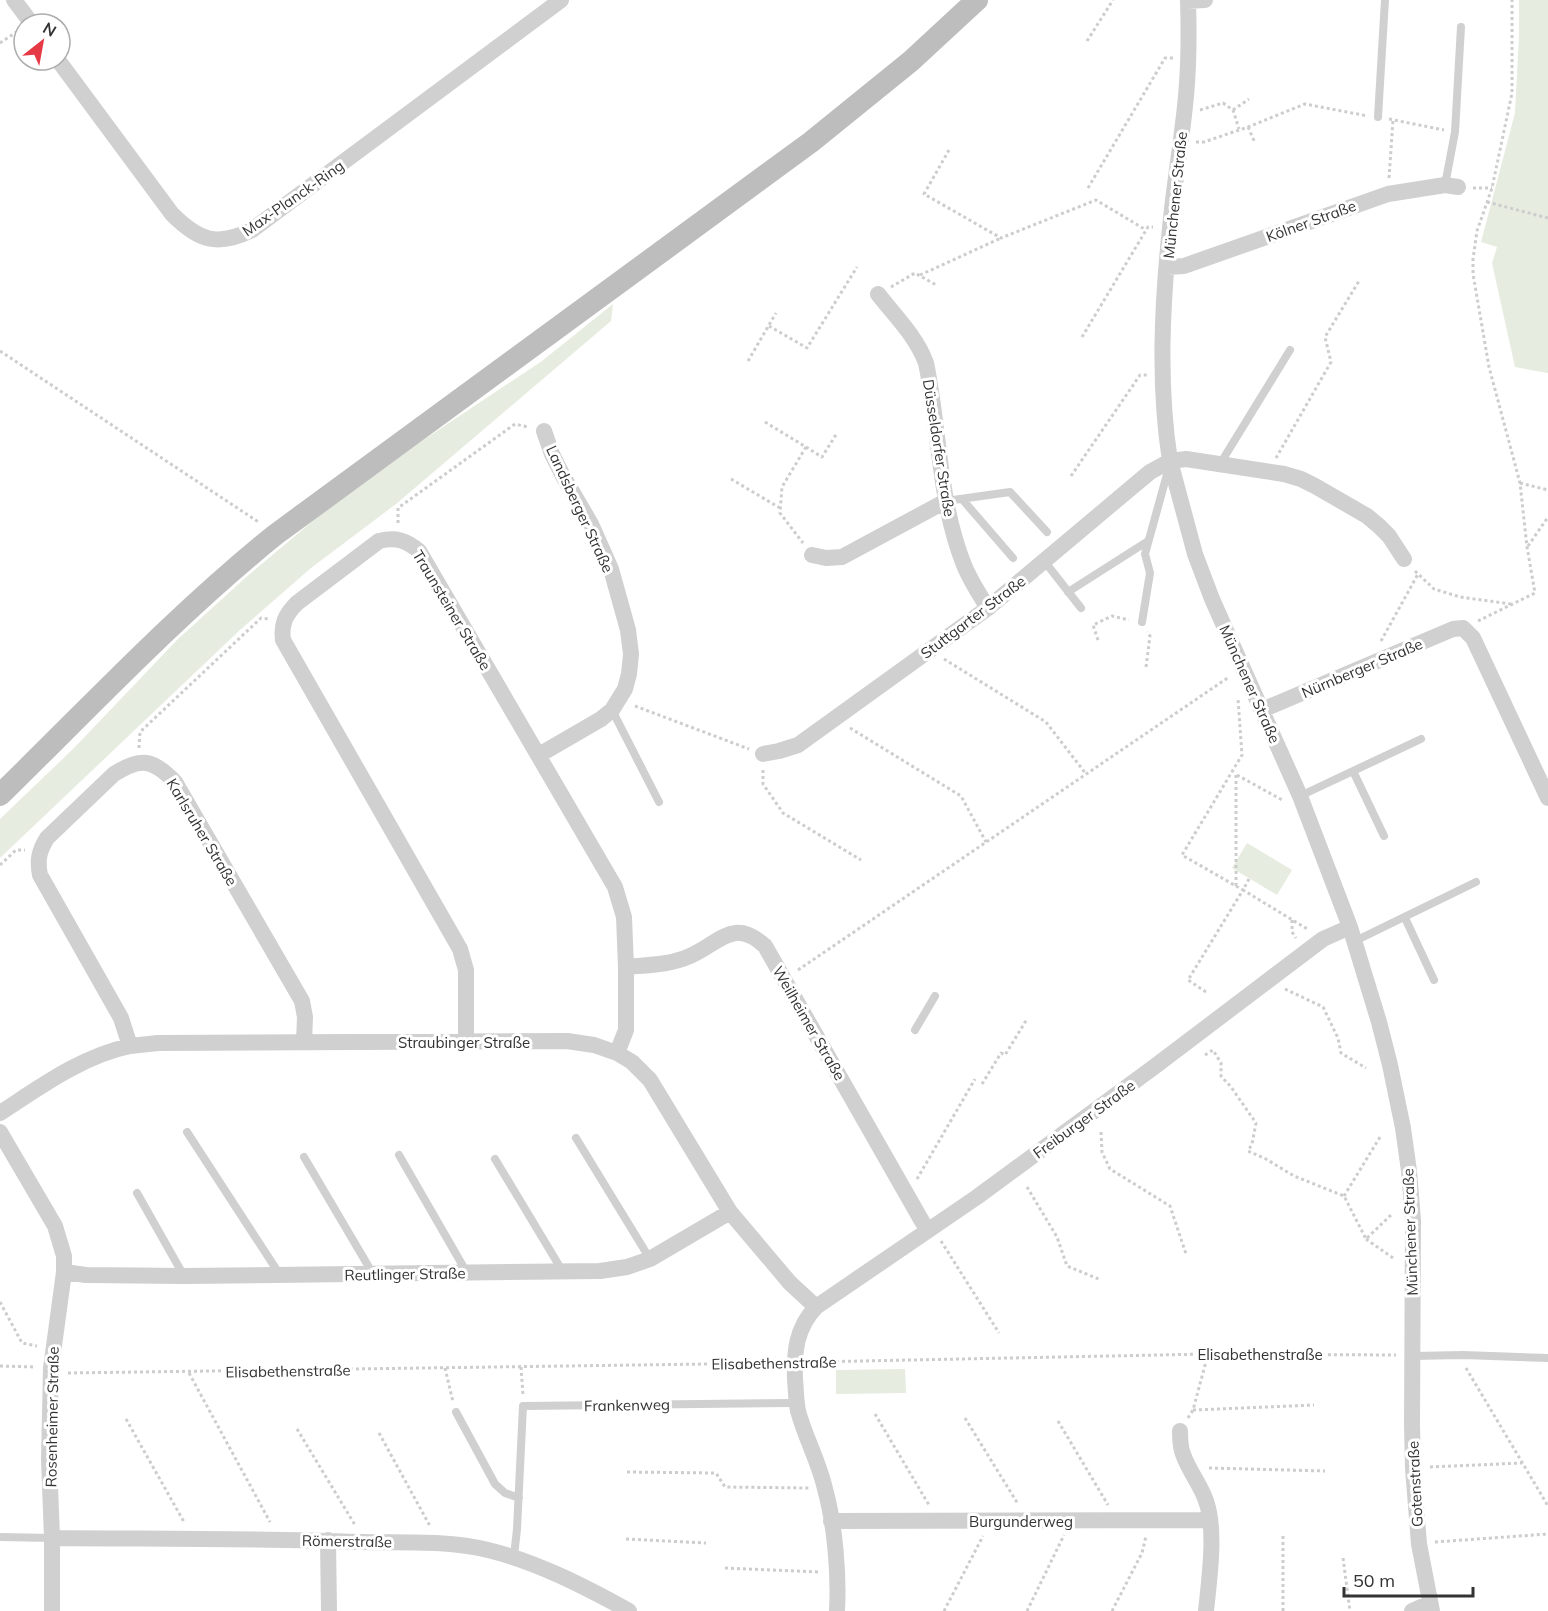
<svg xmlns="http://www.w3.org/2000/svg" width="1548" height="1611" font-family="Mulish,sans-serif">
  <rect width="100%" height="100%" fill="#fff"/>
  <path fill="#e6ecdf" d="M1519 0H1548V373L1515 367 1492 263 1497 247 1481 242 1515 113 1519 35Z
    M613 304 611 321 396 504 311 568 240 630 0 858V819L75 747 177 640 244 579 321 514 422 441 542 361Z
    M1247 843 1292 870 1277 895 1232 868Z
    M905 1369 906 1393 836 1394V1370Z"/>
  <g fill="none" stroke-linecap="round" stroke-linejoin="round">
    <path stroke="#cdcdcd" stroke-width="3" stroke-dasharray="3 3" stroke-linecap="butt" d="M1087 41 1113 0
      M0 43 18 31
      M1200 110 1223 103 1233 110 1239 129
      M1233 110 1249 99
      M1389 119 1444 130
      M1248 127 1255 143
      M1196 142H1204L1248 127 1305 104 1368 116
      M949 150 924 194 1001 238 1096 200 1146 230
      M1389 178 1393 120
      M1088 188 1165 58H1174
      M1473 188H1492
      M1487 202 1548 218
      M920 275 1001 238
      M891 287 915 273 936 285
      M769 326 807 348 857 267
      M1082 337 1148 227H1153
      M0 351 260 523
      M748 361 776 313
      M765 422 806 447 782 487 780 513 803 543
      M806 447 822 457 837 433
      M1276 458 1331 362 1325 337 1359 281
      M1071 476 1140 375H1148
      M731 479 780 508
      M1520 483 1548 490
      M398 523V508L515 424 528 427
      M1528 546 1548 517
      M1415 571 1434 589 1460 597 1511 604
      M1478 621 1535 593 1527 547 1520 483 1489 367 1473 274V259L1477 231 1492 188 1512 93V0
      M1098 640 1093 625 1112 616 1129 620
      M1381 641 1418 574
      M944 659 1046 722 1086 774
      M1146 667 1150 636 1147 632
      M635 706 749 749
      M850 728 961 796 986 842
      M139 748 140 732 261 618 270 619
      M763 770V784L783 813 861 860
      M1236 775V886
      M1237 775 1284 801
      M0 865 16 850H25
      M1249 879 1243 890 1309 930
      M1292 920V932L1296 938
      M798 970 1229 677
      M1285 989 1323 1007 1338 1038 1341 1053 1366 1068
      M1206 992 1188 980 1243 890 1182 855 1242 755 1238 699
      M1205 1055 1213 1050 1221 1063V1076L1231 1087 1256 1123 1252 1144 1248 1151 1266 1159 1294 1176 1344 1196 1366 1239 1391 1215
      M982 1084 1001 1053 1005 1055 1027 1019
      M1101 1132 1102 1152 1110 1169 1170 1206 1186 1254
      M917 1179 975 1079
      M1027 1187 1057 1237 1067 1266 1101 1280
      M1344 1196 1380 1137
      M1366 1239 1393 1258
      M941 1241 999 1333
      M0 1302 22 1343 37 1346
      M812 1362 1208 1354 1396 1355
      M0 1366 35 1367
      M521 1367 523 1395
      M445 1368 453 1402
      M1466 1368 1548 1506
      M68 1373 778 1363
      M189 1373 270 1522
      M1193 1410 1314 1405
      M875 1414 929 1505
      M965 1418 1018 1504
      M1188 1418 1193 1410 1208 1354
      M126 1419 184 1522
      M1058 1421 1108 1505
      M297 1429 355 1525
      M379 1433 430 1526
      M1430 1467 1522 1463
      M1209 1468 1325 1471
      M627 1472 716 1473 725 1487 809 1488
      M626 1539 706 1543
      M1435 1542 1548 1534
      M1343 1558 1350 1611
      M725 1568 820 1572
      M944 1611 983 1536
      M1027 1611 1064 1535
      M1112 1611 1142 1553 1146 1536
      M1283 1611V1534"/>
    <path stroke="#d0d0d0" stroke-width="8" d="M1378 117 1385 0
      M1445 185 1455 132 1461 27
      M1220 464 1290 350
      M962 499 1013 558
      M946 501 1010 492 1047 532
      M1045 562 1081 608
      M1068 592 1148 541
      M1142 622 1150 573 1145 554 1169 467
      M612 710 659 802
      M1353 771 1384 836
      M1300 796 1421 739
      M1405 918 1434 980
      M1355 941 1476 882
      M915 1030 935 996
      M187 1132 280 1275
      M576 1138 650 1259
      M399 1155 467 1273
      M304 1157 373 1274
      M495 1159 563 1272
      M137 1193 184 1276
      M1413 1356 1463 1355 1548 1358
      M456 1412 495 1484 505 1493 519 1498
      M0 1537 52 1538
      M514 1556 517 1529 523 1406 796 1403"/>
    <path stroke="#d0d0d0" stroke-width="16" d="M14 0 32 24
      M1188 0C1189 32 1189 64 1186 96 1182 140 1174 184 1170 228 1162 305 1158 384 1170 461L1195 554 1212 599 1300 796 1350 927 1379 1022 1390 1065 1403 1128 1409 1171 1413 1220 1412 1425 1413 1468 1419 1544 1432 1611
      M1188 1 1205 0
      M58 60 172 214C199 241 217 247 252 230L561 0
      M1167 267 1184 266 1388 194 1445 185 1458 187
      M878 294C895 316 916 336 926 363 940 430 938 500 964 565 970 580 979 594 988 608
      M812 555 826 558 842 557 946 501
      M1262 710 1453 629 1463 628 1473 638 1548 798
      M763 754 779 751 798 745 988 608 1150 472 1170 461 1186 459 1284 474 1301 479 1315 486 1367 516 1379 526 1389 536 1404 559
      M539 755 601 719 612 710 625 689 629 674 631 654 628 630 611 569 591 524 563 476 552 454 544 431
      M626 967C647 965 670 965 690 956 720 943 733 917 765 946L927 1230
      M466 1042V970L460 949 283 640C281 624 285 615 297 603L379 541C396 537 406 540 419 551L615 887 624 917 626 967V1030L617 1053
      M130 1046 121 1018 40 875C37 860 39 851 47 838L114 774C141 757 153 759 175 782L302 1001 305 1017 304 1042
      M0 1113C40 1087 82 1056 130 1046 139 1045 149 1044 158 1043L567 1041 594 1045 617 1053 632 1062 650 1080 730 1212 790 1283 816 1307
      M0 1132 55 1226 64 1256V1272L51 1368 49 1460 52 1538V1611
      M64 1272 86 1275 184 1276 600 1271 627 1267 650 1259 730 1212
      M1180 1431C1180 1439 1180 1447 1183 1454 1189 1472 1202 1486 1207 1504 1216 1533 1209 1581 1206 1611
      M831 1521 1210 1520
      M52 1538C155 1539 258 1538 361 1542 403 1543 447 1540 488 1550 537 1562 584 1586 629 1611
      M328 1540 329 1611
      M837 1611C839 1574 835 1525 825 1489 819 1462 805 1437 798 1411 796 1401 796 1390 795 1379 794 1352 796 1328 816 1307L977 1197 1154 1067 1323 939 1350 927
      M1412 1611 1430 1603"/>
    <path stroke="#bdbdbd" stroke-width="22" d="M0 795C90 707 177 614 275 535L811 142 911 61 977 0"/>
  </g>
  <g text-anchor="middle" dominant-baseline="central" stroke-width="6" stroke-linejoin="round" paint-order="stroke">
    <g font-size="15" fill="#333" stroke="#fff">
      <text transform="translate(1175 195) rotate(-84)">Münchener Straße</text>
      <text transform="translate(293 198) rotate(-35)">Max-Planck-Ring</text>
      <text transform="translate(1311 221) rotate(-20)">Kölner Straße</text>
      <text transform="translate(939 448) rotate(81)">Düsseldorfer Straße</text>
      <text transform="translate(580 509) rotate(65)">Landsberger Straße</text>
      <text transform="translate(452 610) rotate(59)">Traunsteiner Straße</text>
      <text transform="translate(973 617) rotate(-37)">Stuttgarter Straße</text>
      <text transform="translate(1362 668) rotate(-23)">Nürnberger Straße</text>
      <text transform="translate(1250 684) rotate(66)">Münchener Straße</text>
      <text transform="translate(202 832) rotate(59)">Karlsruher Straße</text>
      <text transform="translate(809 1023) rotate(60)">Weilheimer Straße</text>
      <text x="464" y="1042">Straubinger Straße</text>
      <text transform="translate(1084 1119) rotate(-36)">Freiburger Straße</text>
      <text transform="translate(1410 1232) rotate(-92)">Münchener Straße</text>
      <text transform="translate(405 1274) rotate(-1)">Reutlinger Straße</text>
      <text x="1260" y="1354">Elisabethenstraße</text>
      <text transform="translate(774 1363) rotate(-1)">Elisabethenstraße</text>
      <text transform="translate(288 1371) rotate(-1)">Elisabethenstraße</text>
      <text transform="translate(627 1405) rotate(-1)">Frankenweg</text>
      <text transform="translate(52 1417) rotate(-89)">Rosenheimer Straße</text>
      <text transform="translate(1415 1484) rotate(-93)">Gotenstraße</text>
      <text x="1021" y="1521">Burgunderweg</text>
      <text transform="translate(347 1541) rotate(1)">Römerstraße</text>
    </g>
  </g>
  <g transform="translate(42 42) rotate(31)"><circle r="28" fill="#ffffff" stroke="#adadad" stroke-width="1.5"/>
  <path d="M0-4.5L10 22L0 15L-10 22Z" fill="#e63946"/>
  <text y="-9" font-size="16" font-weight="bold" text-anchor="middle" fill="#333333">N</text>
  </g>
  <path d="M1344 1587v9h129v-9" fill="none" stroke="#333333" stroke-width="3"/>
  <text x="1353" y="1587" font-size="18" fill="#333333" stroke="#ffffff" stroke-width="4.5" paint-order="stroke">50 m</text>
</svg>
